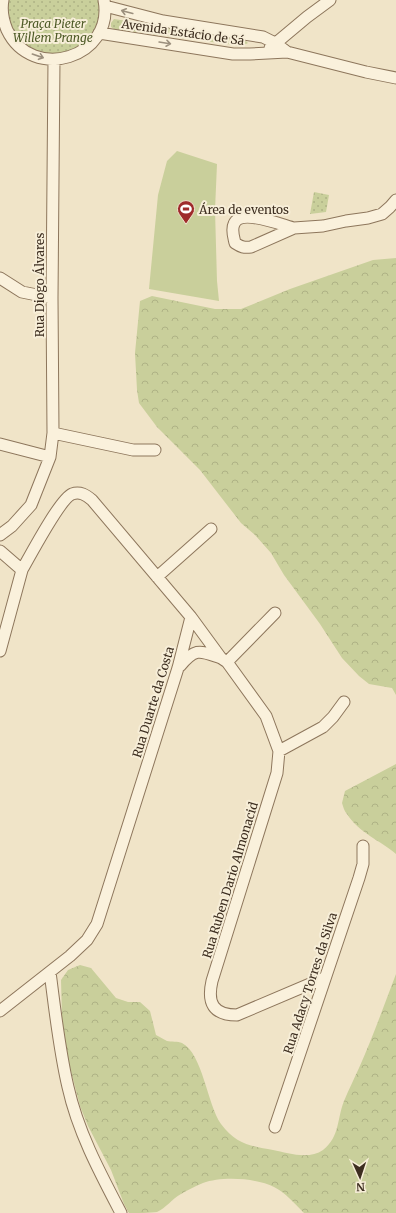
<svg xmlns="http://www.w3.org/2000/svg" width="396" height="1213" font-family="Merriweather,serif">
  <defs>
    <pattern id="green-dots" width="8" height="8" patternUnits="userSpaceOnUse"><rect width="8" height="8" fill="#c9cf9b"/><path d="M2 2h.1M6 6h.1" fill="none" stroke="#aeb285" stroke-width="1.8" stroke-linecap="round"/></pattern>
    <pattern id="forest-crowns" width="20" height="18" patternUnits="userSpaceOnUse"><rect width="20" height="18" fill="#c9cf9b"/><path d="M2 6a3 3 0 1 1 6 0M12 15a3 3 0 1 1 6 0" fill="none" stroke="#aeb285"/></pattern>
  </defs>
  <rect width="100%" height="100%" fill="#f0e4c8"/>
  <path fill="url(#green-dots)" d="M2 0H104L94 41 57 59 18 46Z
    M114 19 243 38 248 43 242 46 114 29 111 27V23Z
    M314 192 329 195 326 212 310 214Z"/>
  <path fill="url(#forest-crowns)" d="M396 258V695L392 688 369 684 359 676 342 658 320 624 284 575 271 553 255 535 241 523 200 470 157 427 139 403 137 390 135 353 140 301 152 296 215 309H241L290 289 373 260Z
    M396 764V854C381 841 358 832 347 814 344 811 343 806 342 803L345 791Z
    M80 965 91 968 116 998 128 1002H140L150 1011 156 1035C160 1037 163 1039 167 1041 171 1042 178 1041 182 1043 203 1054 207 1104 221 1124 236 1144 250 1146 273 1150 288 1153 309 1160 323 1150 340 1137 337 1118 344 1101 349 1089 354 1079 359 1068 373 1037 384 1005 396 974V1213H304C295 1204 286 1193 274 1187 256 1178 222 1176 203 1183 195 1186 188 1190 181 1194 172 1199 166 1208 157 1212 150 1213 137 1213 129 1213L124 1204 111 1170 88 1126 80 1106 67 1056 62 1018 61 980 68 970Z"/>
  <path fill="#c9cf9b" d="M177 151 217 164 215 210 217 281 219 301 149 289 158 195 167 161Z"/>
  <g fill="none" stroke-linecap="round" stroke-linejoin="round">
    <g stroke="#8d765c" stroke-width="13">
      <path id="minor" d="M3 0C1 10 3 20 7 30 32 83 115 58 104 0
        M105 6 163 21 263 37 275 43 287 52
        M99 33 233 54H250L287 52 366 72 396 78
        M270 48 307 17 330 0
        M294 228C282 225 240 208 234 224 231 230 234 238 235 243 241 247 244 248 251 247L294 228 323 226 346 221 368 218 382 214 390 207 396 200
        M0 278 22 292 52 298
        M53 433 133 450H155
        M0 444 50 457 53 433 52 298 54 60
        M0 535 12 526 31 505 50 457
        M0 551 22 570 0 651
        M157 577 211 529
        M191 617 221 658 227 662 266 716 279 751 277 773 212 981C207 1003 213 1015 237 1015L324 978
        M227 662 275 613
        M180 666C196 647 200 651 221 658
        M279 751 323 727 333 717 344 702
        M50 972C55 1010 59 1049 68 1087 78 1132 100 1173 121 1213
        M0 1011 70 956 87 940 97 924 178 668 191 617 92 500C86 495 80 491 72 494 60 499 30 556 22 570
        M275 1127 359 878 363 864V846"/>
    </g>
    <use href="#minor" stroke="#faf1dc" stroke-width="11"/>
  </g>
  <defs><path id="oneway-shaft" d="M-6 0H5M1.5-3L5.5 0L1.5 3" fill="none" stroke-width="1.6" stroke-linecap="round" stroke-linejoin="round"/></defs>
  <g stroke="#9c907e">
    <use href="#oneway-shaft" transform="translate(127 12) rotate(-165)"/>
    <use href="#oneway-shaft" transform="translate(165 43) rotate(9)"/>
    <use href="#oneway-shaft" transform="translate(38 56) rotate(19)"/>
  </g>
  <defs>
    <g id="stadium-pin" transform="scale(0.9)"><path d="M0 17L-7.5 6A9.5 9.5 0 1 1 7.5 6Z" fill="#9e2a2b" stroke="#f7eed8"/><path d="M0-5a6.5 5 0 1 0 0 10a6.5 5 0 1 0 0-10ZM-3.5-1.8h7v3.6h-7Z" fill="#fff"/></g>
  </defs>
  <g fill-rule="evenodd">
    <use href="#stadium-pin" x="186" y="209"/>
  </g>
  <g text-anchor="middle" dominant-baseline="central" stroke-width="4" stroke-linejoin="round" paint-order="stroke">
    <g font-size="12" font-style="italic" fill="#4d5a26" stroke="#f7eed8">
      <text x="53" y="23">Praça Pieter<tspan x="53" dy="14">Willem Prange</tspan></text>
    </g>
    <g font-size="12" fill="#3d2e20" stroke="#f7eed8">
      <text transform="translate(183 32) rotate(8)">Avenida Estácio de Sá</text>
      <text transform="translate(39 285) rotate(-90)">Rua Diogo Álvares</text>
      <text transform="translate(153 702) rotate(-73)">Rua Duarte da Costa</text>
      <text transform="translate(230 880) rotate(-73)">Rua Ruben Dario Almonacid</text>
      <text transform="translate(310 983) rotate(-72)">Rua Adacy Torres da Silva</text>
    </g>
    <g font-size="12" fill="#3d2e20" stroke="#f7eed8" text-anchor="start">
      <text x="199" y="209">Área de eventos</text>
    </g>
  </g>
  <g transform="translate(360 1177) rotate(177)" stroke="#f7eed8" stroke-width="3" paint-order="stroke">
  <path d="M0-3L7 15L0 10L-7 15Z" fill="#3d2e20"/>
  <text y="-6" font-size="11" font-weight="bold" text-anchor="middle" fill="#3d2e20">N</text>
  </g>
</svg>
